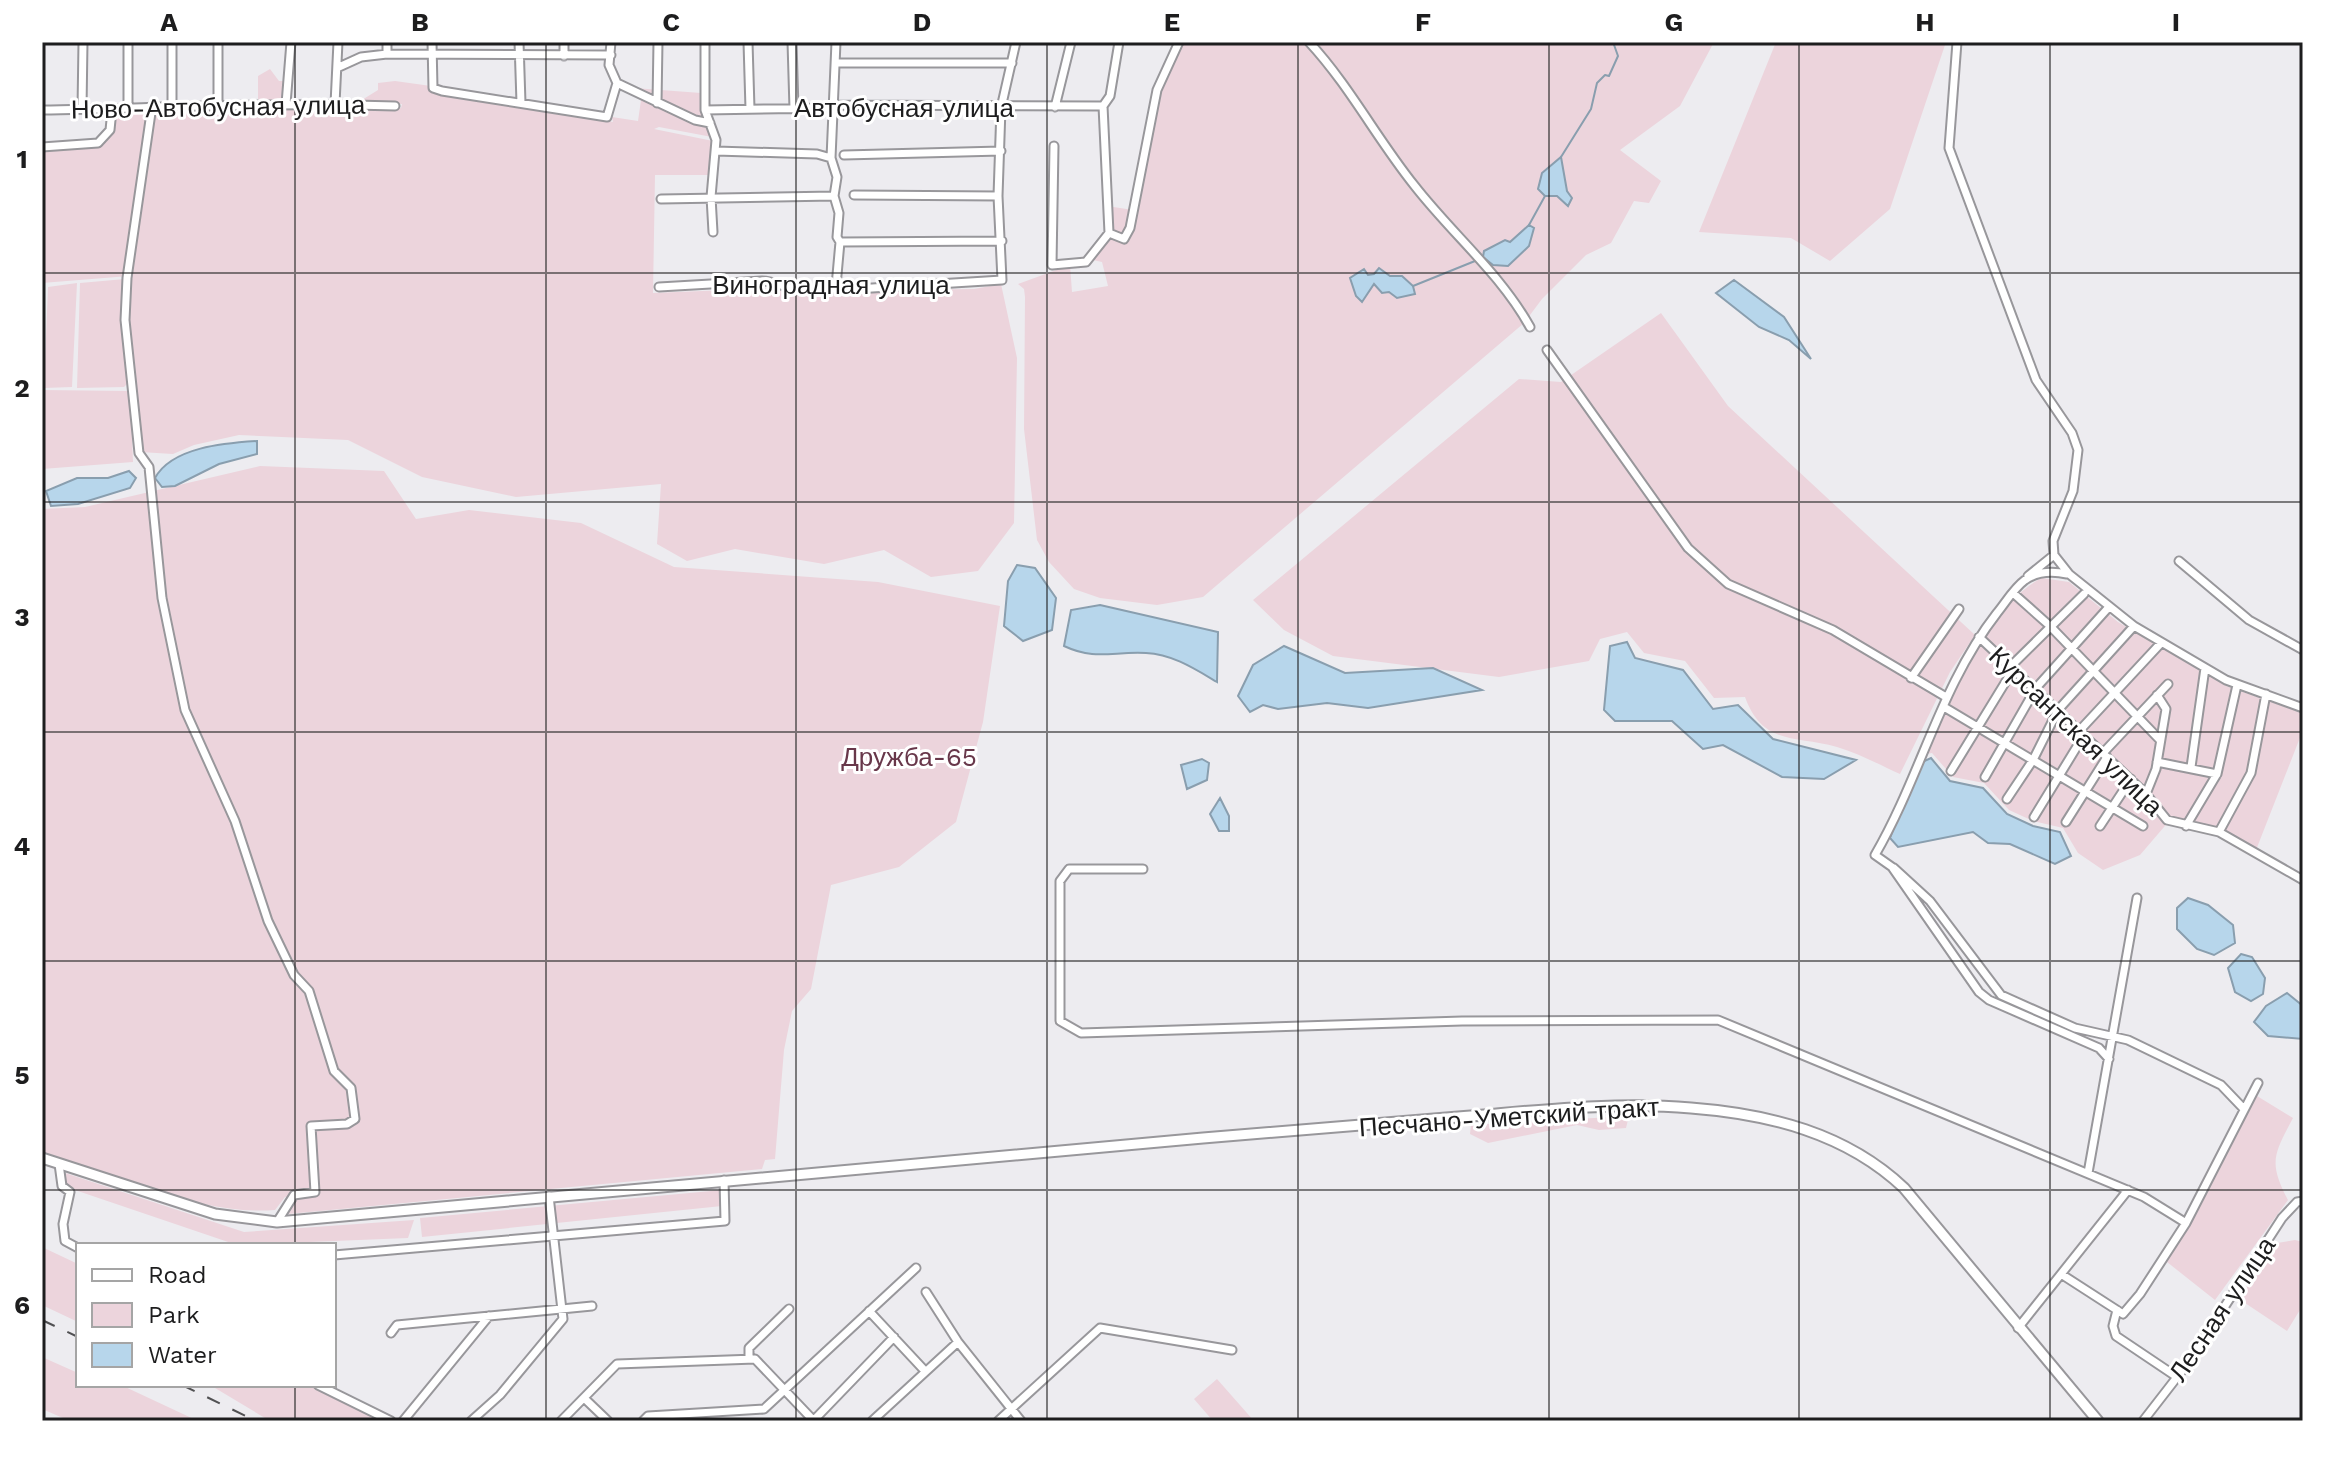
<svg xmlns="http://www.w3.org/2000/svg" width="2345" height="1463" font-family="'Work Sans',sans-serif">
  <rect width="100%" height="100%" fill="#edecf0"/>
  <path fill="#ecd4dc" d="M1179 42H1714L1680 106 1620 150 1661 181 1649 203 1634 201 1611 243 1586 255 1542 299 1524 323 1203 597 1157 605 1100 598 1074 589 1049 562 1037 540 1024 429 1025 297 1024 289 1018 284 1070 265 1072 292 1108 286 1102 262 1093 260 1110 236 1127 240 1133 216 1125 235 1112 233 1107 206 1133 210 1159 86Z
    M1776 42H1946L1890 209 1830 261 1791 238 1699 232Z
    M270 69 279 81H287L284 101 258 102V76Z
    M395 81 517 98 523 105 613 122 612 117 638 121 641 100 634 88 701 93V108L712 137 659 127 654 129 713 141 710 175H655L653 293 774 288 800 295 838 291 974 289 1001 284 1017 358 1014 523 978 571 931 577 884 550 824 564 735 549 687 561 657 544 661 484 516 497 422 477 348 440 239 435 194 445 173 454 140 452 126 320 129 276 42 283V152L98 146 107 141 115 112 401 108 402 104 357 103 378 90V83Z
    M125 279 128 383 124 387 77 388 80 283Z
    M77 283 72 387 44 388 48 287Z
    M1661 313 1728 406 1975 635 1950 672 1900 774C1880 765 1858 753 1837 747 1795 735 1763 746 1745 697L1714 698 1685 661 1644 653 1627 632 1600 639 1589 661 1499 677 1333 656 1284 630 1253 600 1519 379 1561 382Z
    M42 390 130 391 133 462 42 469Z
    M260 466 384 471 416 519 469 510 581 523 674 567 878 582 1000 606 983 722 956 822 899 867 831 885 811 989 792 1011 784 1050 775 1159 765 1160 762 1169 288 1214 299 1196 285 1197 275 1210C202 1216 113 1175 42 1152V509L85 507Z
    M2042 578 2069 582 2118 622 2226 686 2302 713 2303 730 2256 850 2215 826 2170 820 2140 855 2103 870 2078 853 2063 828 2033 821 2009 810 1984 783 1953 777 1932 753 1920 755C1944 704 1991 602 2042 578Z
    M2257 1096 2293 1118C2274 1154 2268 1162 2288 1200L2215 1300 2167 1262Z
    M1629 1116 1626 1128 1599 1130 1577 1125 1488 1143 1470 1134 1471 1125Z
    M59 1171 244 1232 414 1220 408 1238 237 1245 69 1188Z
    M722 1190V1206L422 1237 420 1218Z
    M2295 1240 2303 1242V1305L2287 1331 2239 1299 2277 1243Z
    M42 1247 78 1264V1322L42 1305Z
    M42 1357 78 1373V1385H121L198 1421H70L42 1409Z
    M1217 1379 1254 1421H1213L1194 1399Z
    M210 1385H313L347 1400 378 1421H270Z"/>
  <path fill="#b7d6eb" stroke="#899eae" stroke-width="2" d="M1561 157 1567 191 1572 198 1568 206 1557 196H1545L1538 189 1542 173Z
    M1529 225 1534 228 1529 246 1508 266 1493 265 1483 257 1484 251 1505 240 1510 242Z
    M1379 268 1390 276H1402L1413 286 1415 294 1397 298 1389 292 1382 293 1374 284 1362 302 1356 296 1350 278 1364 269 1368 275 1374 274Z
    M1734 280 1784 317 1811 359 1789 340 1759 327 1716 293Z
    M257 441V454L219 464 175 486 162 487 155 478C172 447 225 443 257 441Z
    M129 471 136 478 130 488 78 504 51 506 46 491 77 478H108Z
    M1017 565 1035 568 1056 598 1052 630 1023 641 1004 626 1008 581Z
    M1100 605 1218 632 1217 682C1195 669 1172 654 1146 653 1113 651 1096 661 1064 646L1071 610Z
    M1627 642 1635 658 1683 670 1713 709 1738 705 1773 739 1856 760 1824 779 1782 777 1723 745 1703 749 1672 721H1615L1604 710 1610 646Z
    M1284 646 1345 673 1433 668 1482 690 1368 708 1327 703 1278 709 1263 705 1250 712 1238 696 1253 665Z
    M1931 758 1950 781 1983 788 2007 814 2033 826 2060 832 2071 856 2055 864 2010 844 1988 843 1973 832 1898 847 1890 838 1918 764Z
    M1202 759 1209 763 1207 780 1187 789 1181 765Z
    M1220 798 1229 816V831H1219L1210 814Z
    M2188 898 2208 905 2233 925 2235 943 2214 955 2197 949 2177 929V908Z
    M2241 954 2252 957 2265 978 2263 994 2251 1001 2235 992 2228 968Z
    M2287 993 2303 1006V1039L2268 1036 2254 1022 2266 1006Z"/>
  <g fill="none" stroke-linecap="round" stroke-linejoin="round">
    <path stroke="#899eae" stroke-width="2" d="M1561 157 1591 109 1597 83 1605 75 1609 76 1618 56 1613 42
      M1529 225 1545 196
      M1413 286 1475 261"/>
    <g stroke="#98979b" stroke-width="11">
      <path id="minor" d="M128 42V107
        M432 42 433 88 442 91 607 117 617 83
        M519 42 521 103
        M611 42 609 65 617 83 695 120 710 123
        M705 42V110L716 140 711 197 713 232
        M748 42 750 109
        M792 42 794 109
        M836 42 831 158 837 177 834 196 839 213 837 237 840 242 836 286
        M1309 42C1349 85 1377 139 1414 185 1452 234 1500 273 1530 327
        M1957 42 1949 148 2036 380 2072 433 2078 450 2073 491 2053 541 2054 555 2069 574 2134 626 2226 680 2303 708
        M387 54V42
        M564 56V42
        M836 63H1012
        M339 67 361 57 387 54 611 55
        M657 103 658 42
        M286 104 291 42
        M335 104 338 42
        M172 105V42
        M218 105V42
        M152 106 127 278 125 320 139 453 149 467 162 598 185 710 235 821 268 921 294 975 309 991 334 1071 351 1088 355 1119 347 1124 311 1126 315 1192 294 1195 277 1222
        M1055 107 1071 42
        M82 109 83 42
        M42 110C159 108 277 102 395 106
        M705 110 829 108 835 105 1103 106
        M1054 146 1052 265 1086 262 1109 233 1103 106 1110 96 1119 42
        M42 147 98 143 110 130 112 110
        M716 151 817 154 831 158
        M844 155 1001 151
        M854 195 998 196
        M661 199 834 196
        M1109 233 1124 239 1130 228 1157 90 1179 42
        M840 242 1002 241
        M659 287 762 281C774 281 781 286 793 289 813 294 836 286 856 289L1002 280 998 196 1001 108 1016 42
        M1547 350 1688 548 1728 584 1833 630 1946 697
        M2179 561 2249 620 2303 650
        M2067 574C2052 571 2038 571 2025 580 2014 588 2006 602 1997 613 1940 686 1921 776 1875 855L1892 867 1979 992 1989 1000 2099 1048 2109 1059
        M2028 576 2054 555
        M2013 593 2050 626 2160 740
        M1979 637 2146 794 2167 820 2219 832 2303 880
        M1911 678 1959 609
        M1944 707 2143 826
        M2080 730 2161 643
        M2103 753 2168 684
        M2157 762 2217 774
        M2191 767 2205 668
        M1951 771 2011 673 2012 665 2084 594
        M1985 777 2036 688 2108 608
        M2146 794 2156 769 2166 709 2157 695
        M2007 799 2033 760 2058 710 2134 626
        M2034 817 2084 735
        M2066 822 2107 757
        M2100 826 2131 779
        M2186 826 2217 774 2237 685
        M2219 832 2251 773 2266 694
        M1894 868 1930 901 2001 995 2075 1028 2128 1040 2221 1085 2243 1108
        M1143 869H1069L1060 881V1021L1081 1033 1462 1021 1718 1020 2144 1197 2186 1223 2258 1083
        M59 1164 62 1186 70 1192 63 1224 65 1241 78 1248
        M2088 1173 2137 898
        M334 1255 725 1221 724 1180
        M2061 1274 2123 1314 2140 1294 2186 1223
        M926 1292 958 1342 1021 1421
        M2117 1310 2113 1326 2116 1336 2177 1377
        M869 1311 925 1371
        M2018 1328 2128 1190
        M391 1333 397 1325 592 1306
        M749 1359V1348L789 1309
        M318 1385 391 1421
        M584 1398 608 1421
        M403 1421 489 1316
        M471 1421 500 1395 563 1319 549 1196
        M561 1421 617 1364 755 1359 814 1421
        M643 1421 648 1416 764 1409 916 1268
        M813 1421 894 1337
        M872 1421 958 1342
        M998 1421 1100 1328 1232 1350
        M2143 1421 2188 1363 2282 1218 2297 1202 2303 1201"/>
    </g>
    <g stroke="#98979b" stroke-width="13">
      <path id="major" d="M42 1158 215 1214 277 1222C585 1192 894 1165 1203 1138 1296 1130 1390 1122 1484 1115 1553 1109 1622 1102 1691 1108 1769 1114 1846 1133 1904 1188L2098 1421"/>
    </g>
    <use href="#minor" stroke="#fff" stroke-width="7"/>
    <use href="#major" stroke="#fff" stroke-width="9"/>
    <path stroke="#515153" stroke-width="2" stroke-dasharray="14 14" stroke-linecap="butt" d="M42 1320 78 1337
      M182 1385 256 1421"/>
  </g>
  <path fill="none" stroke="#1d1d1e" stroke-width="2" stroke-opacity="0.55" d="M295 42V1245M546 42V1421M796 42V1421M1047 42V1421M1298 42V1421M1549 42V1421M1799 42V1421M2050 42V1421M42 273H2303M42 502H2303M42 732H2303M42 961H2303M42 1190H2303M295 1385V1421"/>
  <g text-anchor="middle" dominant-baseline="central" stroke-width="6" stroke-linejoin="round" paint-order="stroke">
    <g font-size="26" fill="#1d1d1e" stroke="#fff">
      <text transform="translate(218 107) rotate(-1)">Ново-Автобусная улица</text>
      <text x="904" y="108">Автобусная улица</text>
      <text x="831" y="285">Виноградная улица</text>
      <text transform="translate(2076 731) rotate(44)">Курсантская улица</text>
      <text transform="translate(1509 1117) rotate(-4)">Песчано-Уметский тракт</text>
      <text transform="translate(2222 1309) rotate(-56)">Лесная улица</text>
    </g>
    <g font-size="26" fill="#68374a" stroke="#fff">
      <text x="909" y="757">Дружба-65</text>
    </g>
  </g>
  <rect width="2345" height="1463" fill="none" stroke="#ffffff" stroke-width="88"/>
  <rect x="76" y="1243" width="260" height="144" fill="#ffffff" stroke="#a5a5a5" stroke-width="2"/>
  <rect x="92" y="1269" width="40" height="12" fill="#ffffff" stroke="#a5a5a5" stroke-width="2"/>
  <text x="148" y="1283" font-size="24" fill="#1d1d1e">Road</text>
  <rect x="92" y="1303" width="40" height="24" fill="#ecd4dc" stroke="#a5a5a5" stroke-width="2"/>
  <text x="148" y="1323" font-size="24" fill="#1d1d1e">Park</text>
  <rect x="92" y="1343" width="40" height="24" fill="#b7d6eb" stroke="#a5a5a5" stroke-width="2"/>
  <text x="148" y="1363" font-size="24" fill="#1d1d1e">Water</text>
  <rect x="44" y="44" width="2257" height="1375" fill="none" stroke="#1d1d1e" stroke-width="3"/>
  <g font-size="26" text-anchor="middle" font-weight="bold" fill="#1d1d1e">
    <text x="169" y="31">A</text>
    <text x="420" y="31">B</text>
    <text x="671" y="31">C</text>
    <text x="922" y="31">D</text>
    <text x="1172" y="31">E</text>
    <text x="1423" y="31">F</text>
    <text x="1674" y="31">G</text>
    <text x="1925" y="31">H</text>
    <text x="2176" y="31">I</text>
    <text x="22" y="168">1</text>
    <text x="22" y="397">2</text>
    <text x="22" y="626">3</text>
    <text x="22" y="855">4</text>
    <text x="22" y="1084">5</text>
    <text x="22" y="1314">6</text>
  </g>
</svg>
